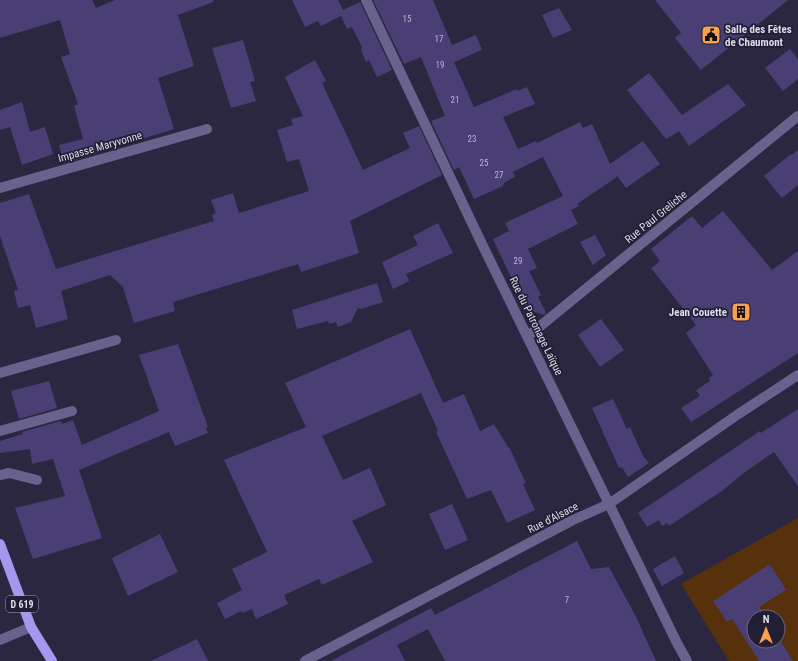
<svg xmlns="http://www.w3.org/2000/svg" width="798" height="661" font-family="'Roboto Condensed',sans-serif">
  <rect width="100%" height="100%" fill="#2c2740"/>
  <path fill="#56310b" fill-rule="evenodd" d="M798 518V661H729L681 584ZM754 617H778V641H754Z"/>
  <path fill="#4a3f74" d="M0 0H92L96 8 115 0H213V2L178 15 194 66 158 78 174 129 64 163 59 145 83 139 74 106 78 104 61 57 70 54 60 20 0 38Z
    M292 0H338L343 10 360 2 392 70 377 77 369 60 366 62 361 50 362 47 352 27 347 29 341 16 321 26 318 21 305 27Z
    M373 0H433L452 45 476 35 482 50 454 62 474 107 517 89V91L527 87 535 104 503 117 518 149 536 141 537 143 580 122 583 128 592 124 610 164 643 141 660 164 626 188 615 173 617 177 577 204 579 206 571 210 578 224 528 249 537 268 529 271 541 295 538 297 546 313 544 315 526 309 493 239 509 231 505 223 563 196 543 157 513 172 515 177 504 183 503 186 474 199 459 167 454 170 431 121 445 116 421 57 404 64Z
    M655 0H788L701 70 675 38 681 33Z
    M559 8 572 30 553 38 542 15Z
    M243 40 255 81 250 82 256 101 231 108 212 48Z
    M790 49 798 59V79L783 91 765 68Z
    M315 60 326 81 322 83 363 170 410 148 403 133 419 126 442 175 350 221 359 253 301 272 298 264 173 302 175 311 134 323 123 287 110 275 61 291 68 319 36 328 30 305 18 308 14 291 18 290 0 236V203L29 194 56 269 214 221 212 215 216 213 211 200 233 193 239 213 309 191 299 159 287 162 277 130 293 125 291 119 303 116 285 77Z
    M649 73 682 115 728 84 746 105 689 146 679 131 666 139 627 90Z
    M22 102 30 132 45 127 53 154 22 165 10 127 0 130V110Z
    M798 150V185L782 198 764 176 791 154 792 155Z
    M723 211 772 270 798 251V353L691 422 681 408 700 396 696 390 710 381 709 378 713 375 686 333 696 325 651 268 660 261 651 249 692 216 702 228Z
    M438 223 453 253 406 274 409 281 393 289 382 262 418 245 413 236Z
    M595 235 606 255 593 265 580 242Z
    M377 283 383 302 361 309 358 308 351 322 338 327 336 322 329 324 328 321 297 329 292 310Z
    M601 319 624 350 600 367 578 335Z
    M410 329 443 403 464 394 480 431 494 424 508 447H509L526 483 523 484 535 510 507 523 491 490 467 499 436 432 438 431 421 393 322 436 343 480 370 468 386 505 352 521 373 562 322 585 319 579 284 595 288 604 256 619 252 609 242 613 241 611 225 619 217 603 242 590 232 569 267 552 224 460 306 427 285 383Z
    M178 344 208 427 206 428 208 433 175 446 169 432 79 470 102 538 33 559 15 508 65 496 53 459 32 464 30 449 0 453V441L23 434 22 432 61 421 62 424 73 420 82 445 159 411 139 355Z
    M49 381 57 408 19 419 11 391Z
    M613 399 627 429 630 427 643 456 649 463 628 477 622 467 619 468 592 408Z
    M798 409V486L774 452 745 472 722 491 669 526 667 523 662 526 659 520 647 527 638 513 760 431 761 433Z
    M452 504 468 540 445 550 429 514Z
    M160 534 178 572 128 596 112 558Z
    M577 541 591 569 609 567 636 617 656 661H445L428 629 397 645 405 661H331L431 608 435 615Z
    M675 556 684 573 662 586 653 569Z
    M770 564 786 590 759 607 766 617H754V641H778V637L793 661H759L732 619 727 622 713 601Z
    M197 639 208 661H151Z"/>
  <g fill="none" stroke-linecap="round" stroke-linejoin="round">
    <path stroke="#69628d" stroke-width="10" d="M0 373 116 340
      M0 431 72 411
      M0 475 9 473 37 480"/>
    <path stroke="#69628d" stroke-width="10" d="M366 0 481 242 677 643 687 661
      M0 188 207 129
      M528 336 798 116
      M0 640 31 627
      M305 661 573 520 609 504 737 415 798 375"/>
    <path stroke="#a796ee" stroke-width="10" d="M0 544 31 627 52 661"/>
  </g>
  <defs>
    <g id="civic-square" transform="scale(1)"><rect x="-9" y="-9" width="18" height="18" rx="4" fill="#f8a04b" stroke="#221e35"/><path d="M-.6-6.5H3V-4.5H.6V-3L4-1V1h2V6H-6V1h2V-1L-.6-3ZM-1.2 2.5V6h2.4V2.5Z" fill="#111"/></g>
    <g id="building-square" transform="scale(1)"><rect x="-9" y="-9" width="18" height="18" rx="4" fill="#f8a04b" stroke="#221e35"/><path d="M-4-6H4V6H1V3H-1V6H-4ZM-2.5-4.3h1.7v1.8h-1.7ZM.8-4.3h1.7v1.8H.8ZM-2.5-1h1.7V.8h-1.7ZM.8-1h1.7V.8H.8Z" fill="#111"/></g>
  </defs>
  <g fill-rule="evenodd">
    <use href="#civic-square" x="711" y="35"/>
    <use href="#building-square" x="741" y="312"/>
  </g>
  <g text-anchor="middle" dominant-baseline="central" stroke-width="3.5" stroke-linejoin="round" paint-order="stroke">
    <g font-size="9" fill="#b9b5ce">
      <text x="407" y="19">15</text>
      <text x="439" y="39">17</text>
      <text x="440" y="65">19</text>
      <text x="455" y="100">21</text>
      <text x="472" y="139">23</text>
      <text x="484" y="163">25</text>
      <text x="499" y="175">27</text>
      <text x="518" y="261">29</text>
      <text x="567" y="600">7</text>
    </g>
    <rect fill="#221e35" stroke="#a6a3b5" stroke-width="1" x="6" y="596" width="32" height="16" rx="3"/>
    <g font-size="10" font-weight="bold" fill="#dedcec">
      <text x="22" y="604">D 619</text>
    </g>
    <g font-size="11" font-weight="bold" fill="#dedcec" stroke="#221e35" text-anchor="start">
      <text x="725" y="29">Salle des Fêtes<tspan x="725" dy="13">de Chaumont</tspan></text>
      <text x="727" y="312" text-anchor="end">Jean Couette</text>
    </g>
    <g font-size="11" fill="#dedcec" stroke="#221e35">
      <text transform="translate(100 147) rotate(-16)">Impasse Maryvonne</text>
      <text transform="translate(656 217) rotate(-39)">Rue Paul Greliche</text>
      <text transform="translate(536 326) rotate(64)">Rue du Patronage Laïque</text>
      <text transform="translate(553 518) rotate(-27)">Rue d'Alsace</text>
    </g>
  </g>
  <g transform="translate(766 629)"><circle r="19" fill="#221e35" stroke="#6d6a7e"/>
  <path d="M0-3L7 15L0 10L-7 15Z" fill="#f8a04b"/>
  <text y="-6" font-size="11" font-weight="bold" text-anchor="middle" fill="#dedcec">N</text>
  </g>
</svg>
